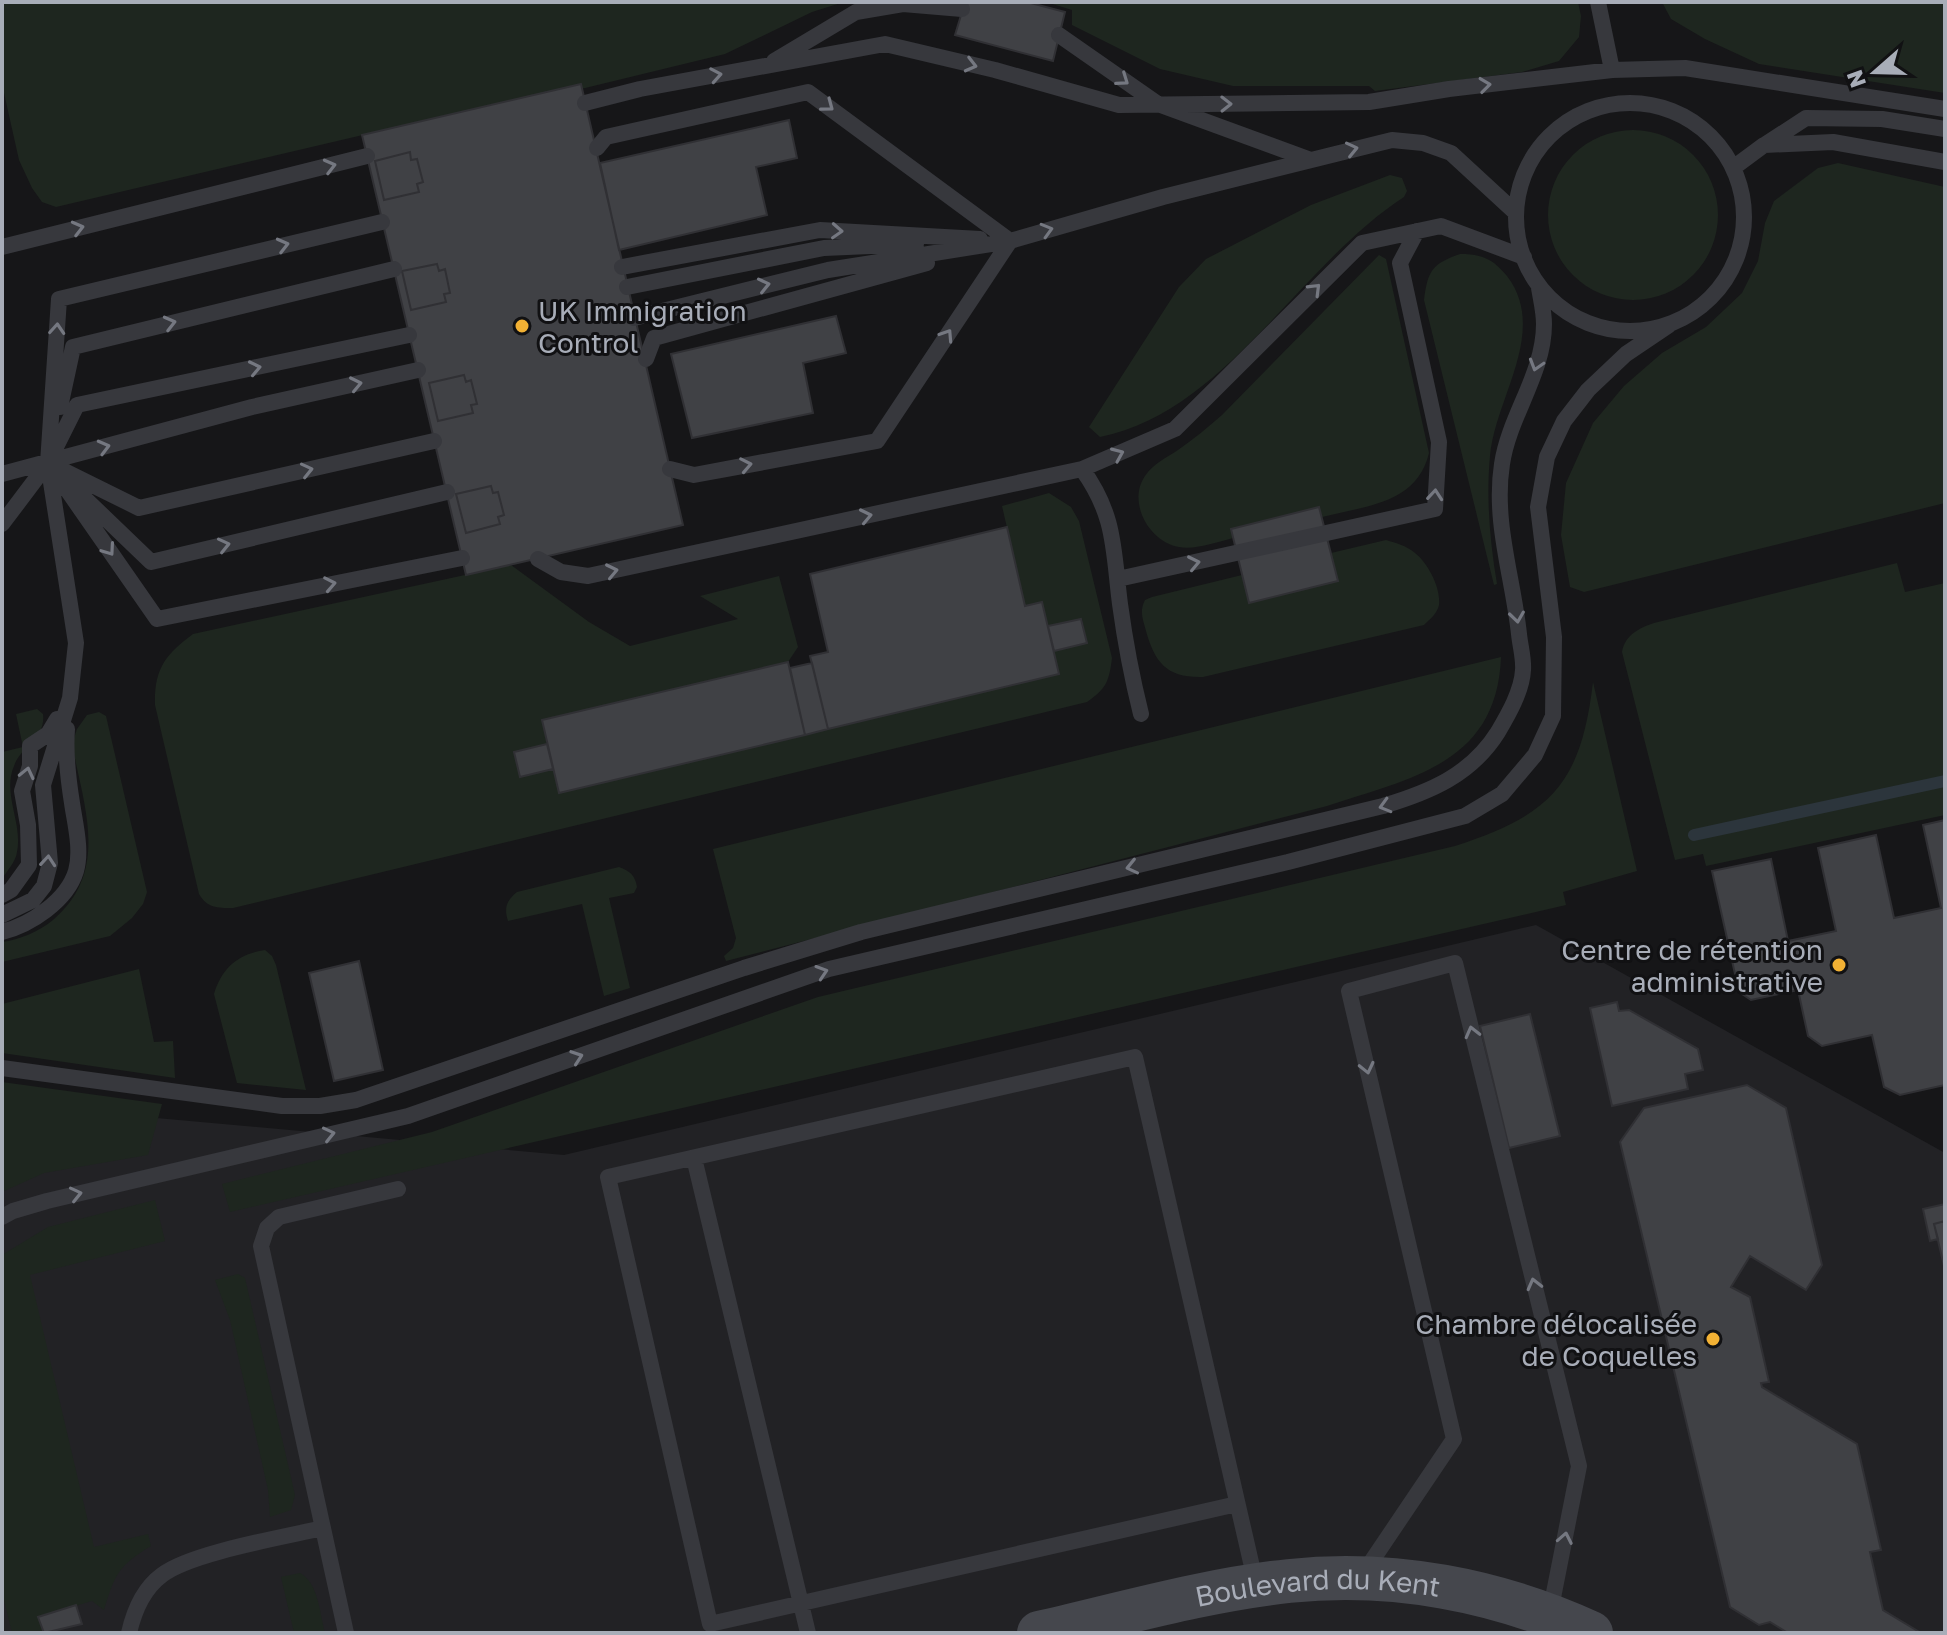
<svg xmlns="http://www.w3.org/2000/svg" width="1947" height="1635" font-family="'Golos Text',sans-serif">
  <rect width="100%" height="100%" fill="#161618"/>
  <path fill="#222225" d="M1536 925 1945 1153V1633H2V1104L564 1155Z"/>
  <path fill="#1e261f" d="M2 2H844L812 12 725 54 581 89 580 84 56 207 42 202 32 188 19 160 2 84Z
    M1046 2H1578L1581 16 1579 37 1559 61 1522 72 1375 91 1369 86H1233L1160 69 1072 25V10Z
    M1662 2H1945V93L1759 64 1705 39 1671 19Z
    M1548 215a85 85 0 1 1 170 0a85 85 0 1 1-170 0Z
    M1838 163 1945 187V503L1584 592 1570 587 1561 535 1566 483 1593 423 1624 386 1662 353 1706 327 1742 293 1758 261 1765 223 1774 201 1818 168Z
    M1390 175 1402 178 1407 191 1404 197C1299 265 1225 412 1100 437L1089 427 1179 287 1206 259 1311 205Z
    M1460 254C1482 254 1493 259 1507 276 1549 331 1495 398 1490 456 1486 499 1490 542 1497 584L1494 585 1424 300C1428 270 1432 264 1460 254Z
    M1379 255 1386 259 1429 453C1417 504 1365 506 1322 517L1319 507 1231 529 1233 538C1217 542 1196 550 1179 547 1149 542 1127 502 1145 476 1153 464 1166 458 1178 450 1194 439 1208 427 1222 415Z
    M1049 493 1071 507 1079 521 1112 658C1109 681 1107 688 1087 702L233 908C217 908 207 908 199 894L155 705C154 669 165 655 193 634L511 565 589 622 630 646 738 619 700 596 779 576 798 647 788 662 542 720 547 744 514 753 520 777 553 769 559 793 1058 674 1054 651 1087 643 1082 619 1048 626 1042 602 1025 606 1002 506Z
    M1386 540C1396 543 1407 546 1415 553 1428 563 1441 588 1439 605 1437 614 1430 619 1424 625L1203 677C1167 678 1155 663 1146 631 1143 619 1139 612 1145 600L1152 597 1242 575 1249 602 1337 580 1331 553Z
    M1897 563 1905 592 1945 583V815L1706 866 1703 854 1675 860 1622 652C1625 635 1639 628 1654 623Z
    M1501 657C1497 764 1411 778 1327 806L726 961 724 956 733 948 736 938 713 849Z
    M1593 682 1637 871 1563 892 1566 905 230 1212 222 1184 432 1132 818 997 1455 846C1551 815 1581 784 1593 682Z
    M37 709 43 714C46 739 21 746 14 766 2 794 23 823 17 852 16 861 7 871 2 879V752L23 747 16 714Z
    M99 712 106 716 109 729 147 892 143 904 132 918 110 936 2 962V942C19 940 40 931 53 920 110 871 84 808 72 744L77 729 87 715Z
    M619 867C630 871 635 875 637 887L634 893 609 898 630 988 604 996 582 904 508 921C504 908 506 901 517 892Z
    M265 950 272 956 276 965 306 1090 237 1083 214 994C222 968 238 954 265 950Z
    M139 969 154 1042 173 1041 175 1078 2 1053V1004Z
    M2 1082 162 1104 148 1155 44 1173 2 1192Z
    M155 1200 165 1241 30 1275 94 1547 148 1534 151 1546C118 1566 115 1574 104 1610L92 1601 39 1617 44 1633H12L2 1592V1255L48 1227Z
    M238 1274 245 1278 295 1495 291 1510 270 1517 268 1490 230 1320 215 1280Z
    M300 1573C318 1582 320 1614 325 1633H294L281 1577Z"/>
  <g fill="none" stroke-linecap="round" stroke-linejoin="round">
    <path stroke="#2c353c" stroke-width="12" d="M1694 835 1945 781"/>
  </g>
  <path fill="#404145" stroke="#303034" stroke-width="2" d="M965 2H1027L1065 12 1053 61 955 35Z
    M581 84 683 525 466 575 362 135Z
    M789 120 797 158 756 167 767 215 619 250 600 163Z
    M410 152 411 160 417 159 423 182 417 184 419 192 384 200 375 161Z
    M437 264 439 271 445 269 450 293 444 294 446 302 411 310 402 271Z
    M836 316 846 353 803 363 813 413 692 438 671 354Z
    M464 375 466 382 471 380 477 404 471 405 473 413 438 421 429 383Z
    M491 486 493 493 498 492 504 515 498 517 500 524 466 533 456 494Z
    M1319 507 1338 581 1249 603 1231 529Z
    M1007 527 1025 606 1042 602 1059 674 828 729 810 656 828 652 810 574Z
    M1081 619 1087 643 1054 651 1048 626Z
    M788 662 805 735 559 793 542 720Z
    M812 663 828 729 805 735 790 668Z
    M547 744 553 769 520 777 514 752Z
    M1945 820V1085L1900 1095 1884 1087 1872 1035 1822 1046 1808 1036 1798 990 1751 1000 1739 992 1712 871 1771 859 1788 941 1836 931 1818 848 1876 835 1894 918 1941 908 1923 825Z
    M359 961 383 1070 334 1081 309 973Z
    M1617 1002 1619 1011 1629 1010 1698 1049 1703 1070 1685 1074 1688 1089 1612 1106 1590 1008Z
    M1530 1014 1560 1136 1509 1148 1480 1026Z
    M1747 1085 1786 1108 1822 1265 1806 1290 1750 1256 1731 1287 1750 1297 1769 1382 1761 1383 1762 1387 1857 1444 1881 1550 1870 1552 1883 1610 1921 1633H1788L1770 1622 1759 1625 1730 1607 1620 1142 1644 1108Z
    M1945 1204V1221L1934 1224 1938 1239 1930 1241 1923 1209Z
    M1945 1221V1270L1934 1224Z
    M76 1605 82 1624 44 1633 38 1617Z"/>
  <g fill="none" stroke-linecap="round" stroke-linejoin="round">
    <path stroke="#37383d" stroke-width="16" d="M1598 2 1612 70
      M1059 35 1158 104 1308 159
      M774 61 856 12 903 4 962 9
      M1516 217a114 114 0 1 1 228 0a114 114 0 1 1-228 0Z
      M585 103 640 89 885 44 995 70 1119 105 1369 102 1449 89 1612 70 1685 68 1945 109
      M1766 144 1806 118 1882 119 1945 129
      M597 148 606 137 808 92 1010 241
      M1737 165 1764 145 1833 142 1945 162
      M2 247 367 156
      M622 267 820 230 980 239
      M627 287 824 248 916 244
      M634 318 828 270 1010 241 1163 197 1392 140 1423 143 1451 153 1515 212
      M646 359 654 338 927 263
      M60 407 73 347 394 269
      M50 464 139 508 434 441
      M52 468 157 619 462 558
      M670 469 694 475 877 441 1010 241
      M1082 469C1116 516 1113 550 1120 604 1125 641 1132 678 1141 714
      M2 474 252 407 418 370
      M75 489 151 562 447 492
      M2 524 48 463 77 405 409 335
      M538 559 561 572 588 576 1082 469 1175 429 1362 243 1441 226 1524 257
      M1118 579 1435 509 1439 442 1400 263 1417 231
      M2 895 11 890 29 865 28 825 22 791 30 766V746L48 734 57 719
      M2 915 33 900 44 886 50 863 43 785 70 698 76 643 48 463 59 299 382 222
      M2 932C30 925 67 901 76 871 82 850 75 824 72 803 68 778 65 754 67 729
      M2 1068 282 1106H320L356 1100 744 968 861 932 1383 806C1430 792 1471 775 1498 732 1508 715 1522 691 1523 670 1524 659 1520 645 1519 634 1513 577 1493 522 1502 464 1509 416 1544 374 1544 324 1544 312 1541 300 1539 288
      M694 1158 808 1633
      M2 1217 13 1211 47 1201 408 1116 829 969 1288 862 1465 816 1502 794 1535 755 1553 716 1554 637 1538 507 1547 457 1564 421 1588 390 1626 354 1669 325
      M1237 1504 710 1624 608 1177 1135 1057 1256 1584
      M1363 1574 1454 1439 1349 991 1455 963 1579 1466 1550 1613
      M129 1633C134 1611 143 1589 162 1575 190 1553 284 1537 323 1528
      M346 1633 261 1246 267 1228 279 1217 398 1189"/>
    <path stroke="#45474d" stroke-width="44" id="s1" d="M1039 1633C1122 1614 1205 1590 1289 1581 1393 1570 1497 1590 1591 1633"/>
  </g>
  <defs><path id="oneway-chevron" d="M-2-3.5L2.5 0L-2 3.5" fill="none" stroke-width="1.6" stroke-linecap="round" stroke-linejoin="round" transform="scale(2)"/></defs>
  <g stroke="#757881">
    <use href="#oneway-chevron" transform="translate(971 65) rotate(14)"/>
    <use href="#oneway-chevron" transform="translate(716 75) rotate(-10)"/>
    <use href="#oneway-chevron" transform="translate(1123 80) rotate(35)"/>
    <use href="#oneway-chevron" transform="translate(1485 85) rotate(-7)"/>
    <use href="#oneway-chevron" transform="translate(1226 104) rotate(-1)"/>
    <use href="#oneway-chevron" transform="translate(828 106) rotate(37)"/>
    <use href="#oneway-chevron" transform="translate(1352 149) rotate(-13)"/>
    <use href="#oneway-chevron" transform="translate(330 166) rotate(-14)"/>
    <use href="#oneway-chevron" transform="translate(78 228) rotate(-14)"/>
    <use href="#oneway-chevron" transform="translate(1047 230) rotate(-16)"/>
    <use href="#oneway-chevron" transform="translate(837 231) rotate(3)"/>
    <use href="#oneway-chevron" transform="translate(283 245) rotate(-14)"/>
    <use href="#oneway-chevron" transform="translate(764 285) rotate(-13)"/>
    <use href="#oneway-chevron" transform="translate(1315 289) rotate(-45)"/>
    <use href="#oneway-chevron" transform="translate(170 323) rotate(-14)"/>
    <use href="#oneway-chevron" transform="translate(57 329) rotate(-86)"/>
    <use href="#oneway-chevron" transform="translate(947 335) rotate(-57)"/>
    <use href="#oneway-chevron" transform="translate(1536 365) rotate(107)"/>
    <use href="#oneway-chevron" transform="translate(255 368) rotate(-12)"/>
    <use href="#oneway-chevron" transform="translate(356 384) rotate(-12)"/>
    <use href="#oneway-chevron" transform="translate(104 447) rotate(-15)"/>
    <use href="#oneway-chevron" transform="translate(1118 454) rotate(-23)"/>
    <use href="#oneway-chevron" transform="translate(746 465) rotate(-11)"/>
    <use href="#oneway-chevron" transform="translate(307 470) rotate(-13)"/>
    <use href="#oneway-chevron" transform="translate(1435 495) rotate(-85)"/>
    <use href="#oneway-chevron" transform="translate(866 516) rotate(-12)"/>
    <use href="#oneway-chevron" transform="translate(224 545) rotate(-13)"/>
    <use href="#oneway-chevron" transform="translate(109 550) rotate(55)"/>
    <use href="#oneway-chevron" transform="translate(1194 563) rotate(-12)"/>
    <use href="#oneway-chevron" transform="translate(612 571) rotate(-12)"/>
    <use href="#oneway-chevron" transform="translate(330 584) rotate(-11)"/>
    <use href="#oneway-chevron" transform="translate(1517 617) rotate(82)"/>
    <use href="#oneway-chevron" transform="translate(27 773) rotate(-77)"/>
    <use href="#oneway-chevron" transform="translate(1385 806) rotate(164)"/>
    <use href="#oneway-chevron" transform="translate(48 861) rotate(-85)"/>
    <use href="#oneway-chevron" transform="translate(1132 867) rotate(167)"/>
    <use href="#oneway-chevron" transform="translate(822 972) rotate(-18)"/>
    <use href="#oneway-chevron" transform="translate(1472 1032) rotate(-104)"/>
    <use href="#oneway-chevron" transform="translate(577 1057) rotate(-19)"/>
    <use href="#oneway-chevron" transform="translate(1367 1068) rotate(77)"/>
    <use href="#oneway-chevron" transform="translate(329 1134) rotate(-13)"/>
    <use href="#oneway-chevron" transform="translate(76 1194) rotate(-13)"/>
    <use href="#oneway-chevron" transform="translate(1534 1284) rotate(-104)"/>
    <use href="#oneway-chevron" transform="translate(1565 1538) rotate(-79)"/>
  </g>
  <g fill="#f2b134" stroke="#111113" stroke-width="3">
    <circle cx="522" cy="326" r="8"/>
    <circle cx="1839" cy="965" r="8"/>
    <circle cx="1713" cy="1339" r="8"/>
  </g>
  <g text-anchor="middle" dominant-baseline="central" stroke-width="6" stroke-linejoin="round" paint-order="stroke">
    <g font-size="28" fill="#a8adb8" stroke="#111113" text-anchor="end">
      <text x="538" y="310" text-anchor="start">UK Immigration<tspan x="538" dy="32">Control</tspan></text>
      <text x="1823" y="949">Centre de rétention<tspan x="1823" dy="32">administrative</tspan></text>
      <text x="1697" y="1323">Chambre délocalisée<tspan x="1697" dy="32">de Coquelles</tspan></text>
    </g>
    <g font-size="28" fill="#a8adb8" stroke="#111113">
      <text stroke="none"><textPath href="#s1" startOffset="284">Boulevard du Kent</textPath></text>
    </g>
  </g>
  <rect width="1947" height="1635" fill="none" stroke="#a8adb8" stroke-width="8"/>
  <g transform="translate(1875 72) rotate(250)" stroke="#111113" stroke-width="6" paint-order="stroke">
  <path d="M0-6L14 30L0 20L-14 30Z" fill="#a8adb8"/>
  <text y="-12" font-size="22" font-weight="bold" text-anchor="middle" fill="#a8adb8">N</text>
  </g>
</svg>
